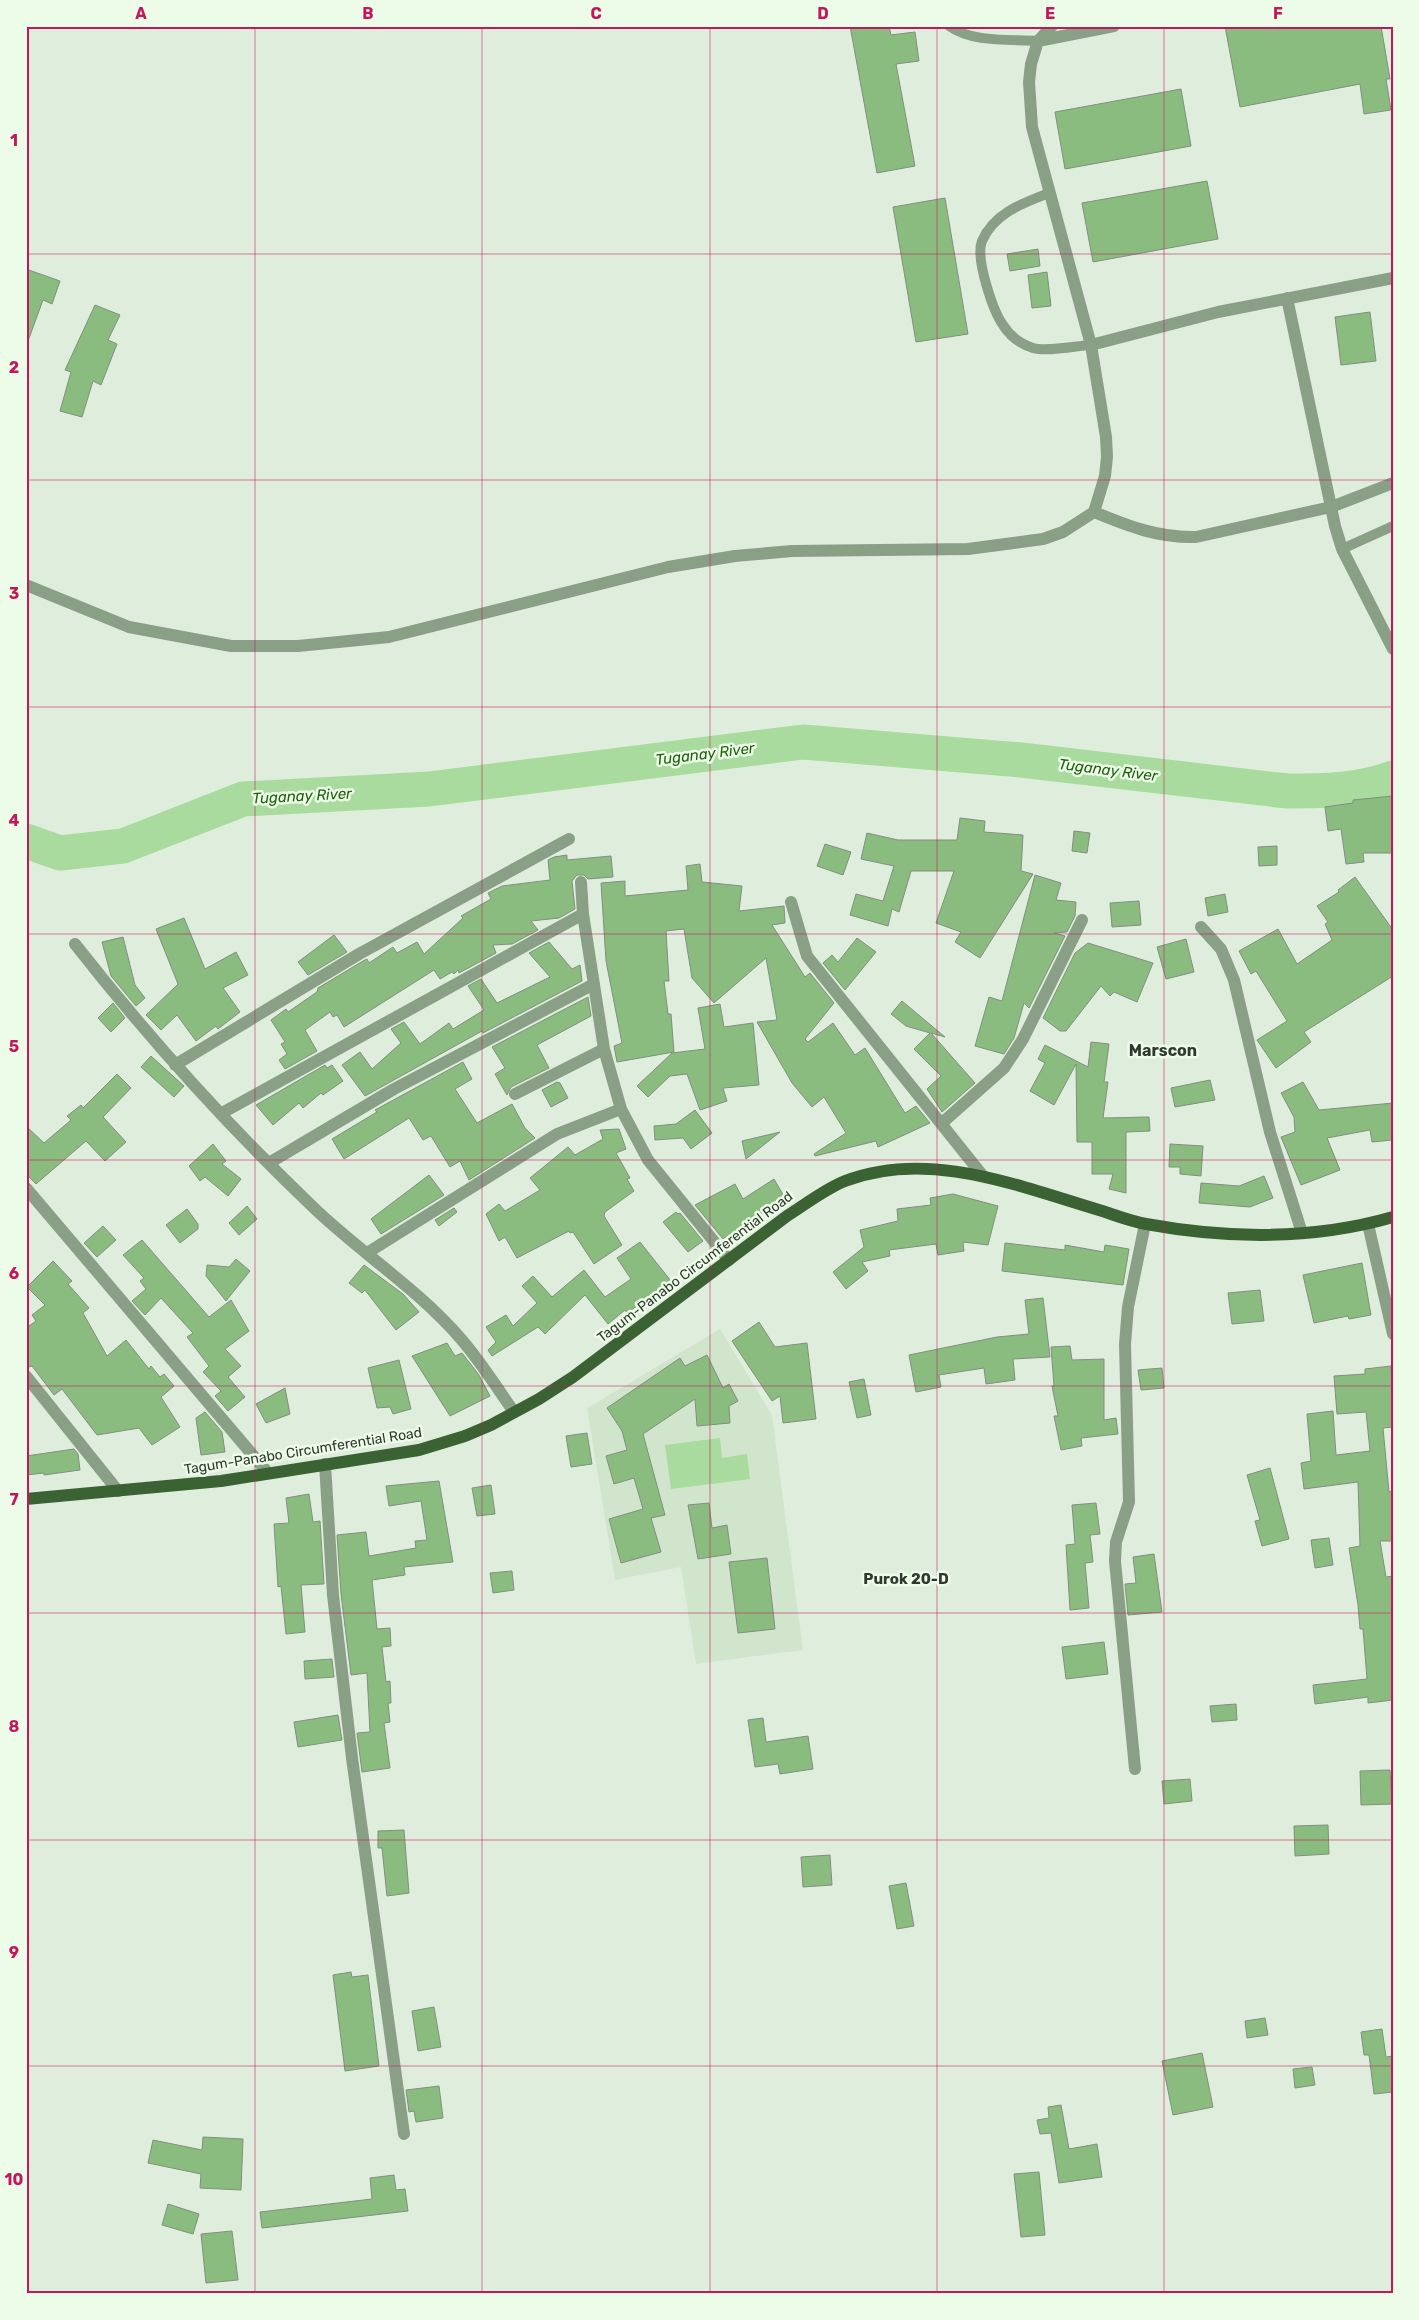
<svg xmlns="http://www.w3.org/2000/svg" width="1419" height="2320" font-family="Rubik,sans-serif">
  <rect width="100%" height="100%" fill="#dfeedc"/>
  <path fill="#d1e5cd" d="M720 1329 772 1415 803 1650 696 1664 681 1567 615 1580 587 1408Z"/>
  <path fill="#a8db9d" d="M720 1438 722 1458 747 1454 750 1479 671 1489 665 1445Z"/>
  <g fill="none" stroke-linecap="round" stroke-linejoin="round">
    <path stroke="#a8db9d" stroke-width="35" d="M26 841 60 853 123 846 243 799 429 789 803 742 1021 760 1287 791C1324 791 1358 791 1393 778"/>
  </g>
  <path fill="#8abc80" stroke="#828f7f" d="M850 26H889L891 35 915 32 919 61 896 64 915 166 877 173Z
    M1225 26H1381L1390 79H1386L1391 110 1364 114 1360 84 1240 107Z
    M1181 89 1191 146 1065 169 1055 112Z
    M1207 181 1218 239 1093 262 1082 203Z
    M945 198 968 334 916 342 893 207Z
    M1038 249 1040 266 1010 271 1007 254Z
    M26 269 60 281 52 304 43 300 28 341H26Z
    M1047 272 1051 306 1032 308 1028 275Z
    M95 305 120 315 108 340 117 344 101 385 93 381 82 417 60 411 71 372 65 370Z
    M1370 312 1376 361 1341 365 1335 317Z
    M1393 796V853H1363L1364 862 1346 864 1341 829 1328 831 1325 807 1353 803V800Z
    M960 818 985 821 984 832 1023 835 1021 871 1033 874 980 958 955 942 961 932 936 923 954 871H911L899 912 892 909 888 926 850 915 856 894 883 901 894 866 861 859 867 833 898 840H957Z
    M1074 831 1090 833 1087 853 1072 851Z
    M825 844 851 852 843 875 817 866Z
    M1277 846V865L1259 866 1258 847Z
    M567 855V860L611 856 613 877 588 879 584 875H577L572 881 575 909 559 918 531 921 538 930 512 944 493 945 496 953 459 973 458 970 454 974 452 972 440 979 434 970 344 1027 337 1015 333 1017 330 1012 305 1030 317 1051 285 1069 279 1060 287 1054 281 1044 285 1042 271 1020 286 1009 288 1012 317 992 318 988 363 961 367 959 369 963 393 947 397 953 417 942 424 954 463 918 461 916 491 899 488 893 502 886 550 880 548 860 554 857Z
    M700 864 702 882 742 886 739 911 784 906 785 923 772 925 805 977 810 973 834 1003 805 1039 808 1042 833 1023 855 1055 865 1048 905 1113 916 1106 930 1123 878 1147 876 1141 815 1156 814 1154 846 1133 824 1097 812 1107 792 1083 757 1022 777 1020 766 958 714 1003 692 978 684 929 666 931 669 981H664L668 1014H671L674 1052 617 1062 614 1046 622 1043 606 961 601 883 625 881V896L688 890 686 866Z
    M1035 875 1061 883 1056 900 1076 902 1075 916 1067 932 1054 933 1065 936 1029 1008 1024 1003 1014 1038 1004 1054 975 1046 989 997 1002 1001Z
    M1355 877 1393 930V976L1304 1032 1311 1042 1276 1068 1257 1040 1287 1021 1256 971 1251 974 1239 951 1278 929 1297 964 1332 940 1325 924 1328 922 1317 906 1339 892 1338 890Z
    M1225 894 1228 912 1208 916 1205 898Z
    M1139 901 1141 925 1112 927 1110 903Z
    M184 918 205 969 236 952 248 975 223 988 240 1012 218 1029 216 1026 196 1041 177 1015 161 1030 146 1015 178 984 156 929Z
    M334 935 347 952 308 975 298 962Z
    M123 937 135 985 145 998 136 1006 111 976 102 942Z
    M857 938 876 952 845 990 823 963 832 955 838 962Z
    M1186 939 1194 972 1166 979 1157 947Z
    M549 942 572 969 580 965 582 981 483 1033 482 1031 365 1096 342 1065 360 1052 372 1069 401 1043 391 1029 404 1022 420 1044 449 1023 453 1029 484 1010 468 986 481 979 497 1003 550 977 529 953Z
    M1088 943 1153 963 1137 1002 1114 992 1110 996 1101 986 1066 1031H1060L1043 1018 1075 953Z
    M588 997 591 1016 537 1045 549 1068 511 1087 507 1095 495 1074 505 1068 492 1047Z
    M902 1001 945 1037 931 1033 975 1083 942 1112 927 1089 941 1076 914 1049 930 1033 906 1026 891 1014Z
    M113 1003 125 1018 111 1032 98 1018Z
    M720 1004 724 1027 753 1023 759 1085 723 1088 727 1101 700 1110 687 1074 670 1076 648 1097 637 1086 672 1053 705 1049 698 1008Z
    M1091 1042 1109 1044 1104 1082H1108L1103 1118 1149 1117 1150 1131 1126 1132V1193L1109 1189 1113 1174H1092V1142H1077L1076 1064 1054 1105 1030 1091 1045 1063 1038 1059 1045 1045 1088 1067Z
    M151 1056 184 1086 174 1097 141 1067Z
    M463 1062 472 1079 455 1089 477 1123 512 1104 525 1128 535 1138 469 1180 460 1161 450 1167 431 1136 423 1140 409 1118 344 1159 332 1139 377 1112 375 1110Z
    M325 1065 327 1068 332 1065 343 1081 323 1095 321 1093 303 1108 299 1103 273 1125 256 1105Z
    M117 1074 131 1088 103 1117 126 1142 105 1161 86 1141 36 1184 26 1174V1126L44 1143 71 1120 67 1116 81 1105 83 1108Z
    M1210 1080 1215 1100 1175 1107 1171 1088Z
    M557 1082 560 1083 568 1098 551 1107 542 1090Z
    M1303 1082 1319 1110 1393 1103V1140L1372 1142 1370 1130 1327 1138 1340 1170 1301 1185 1281 1137 1295 1132 1294 1117 1281 1093Z
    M695 1110 712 1133 691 1149 683 1138 655 1140 654 1126 676 1124Z
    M619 1129 626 1149 616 1153 630 1178 627 1179 634 1191 605 1212 604 1216 622 1245 594 1264 573 1232 570 1233 569 1231 517 1258 505 1237 499 1241 486 1214 499 1204 505 1211 540 1190 530 1178 568 1147 575 1155 603 1139 600 1130Z
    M780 1132 746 1159 742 1141Z
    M213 1144 226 1161 222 1164 241 1179 228 1196 205 1177 200 1181 189 1166Z
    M1170 1144 1203 1146 1201 1176 1180 1174V1167H1169Z
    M429 1175 444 1195 381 1234 371 1219Z
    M1264 1176 1273 1198 1250 1207 1199 1203 1201 1183 1239 1186Z
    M774 1179 785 1198 723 1239 695 1205 735 1184 743 1199Z
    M953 1194 998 1206 988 1245 963 1242 964 1251 938 1255 936 1244 889 1250 890 1256 862 1262 868 1271 846 1289 833 1272 864 1247 860 1230 898 1221 897 1209 931 1205 930 1198Z
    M247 1206 257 1219 239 1235 229 1223Z
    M454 1208 457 1212 439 1226 435 1220Z
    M187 1209 198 1224V1229L180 1243 166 1225Z
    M676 1212 678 1214 680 1213 703 1241 688 1252 663 1222Z
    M103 1226 116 1240 97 1257 84 1243Z
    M142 1240 209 1317 231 1300 249 1331 225 1349 241 1366 228 1377 245 1397 228 1411 215 1396 221 1391 203 1372 209 1366 187 1337 193 1333 161 1298 145 1315 132 1301 146 1289 140 1281 144 1278 123 1255Z
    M640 1242 671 1281 648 1298 627 1313 625 1310 608 1324 585 1295 545 1334 538 1327 492 1356 488 1350 496 1342 486 1327 506 1315 513 1326 537 1303 522 1286 533 1276 552 1297 584 1270 605 1297 631 1279 617 1258Z
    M1005 1243 1065 1250V1245L1104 1252 1105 1245 1129 1249 1123 1285 1002 1271Z
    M236 1259 250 1271 226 1301 206 1276 207 1265 229 1267Z
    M53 1261 72 1281 68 1284 89 1308 83 1313 107 1356 126 1340 149 1369 151 1366 160 1377 164 1374 174 1386 161 1397 180 1427 152 1445 139 1428 97 1435 62 1389 54 1395 32 1366 26 1368V1328L36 1321 32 1315 45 1305 27 1287Z
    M1362 1263 1371 1315 1349 1319 1348 1316 1314 1323 1303 1275Z
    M364 1265 403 1294 419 1312 396 1330 365 1290 362 1293 349 1283Z
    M1260 1290 1264 1321 1232 1324 1228 1293Z
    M1043 1298 1050 1357 1013 1359 1015 1380 986 1384 984 1368 939 1375 941 1387 916 1392 909 1355 997 1337 1029 1334 1025 1300Z
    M759 1322 775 1347 807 1343 816 1419 783 1423 780 1396 772 1401 732 1341Z
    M447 1343 455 1356 462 1353 479 1375 490 1396 450 1416 412 1356Z
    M1070 1346 1072 1360 1104 1359V1420L1116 1418 1118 1434 1081 1438 1082 1446 1061 1450 1054 1416H1058L1052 1386H1054L1051 1347Z
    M707 1355 723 1388 729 1384 738 1401 729 1406 730 1423 697 1426 695 1399 643 1434 665 1515 651 1518 661 1552 621 1563 609 1519 643 1509 634 1478 614 1484 606 1456 627 1450 622 1431 607 1408 680 1358 685 1366Z
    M399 1360 411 1409 393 1414 390 1407 377 1408 368 1368Z
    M1391 1366 1393 1427 1383 1428 1389 1492 1393 1491V1541H1380L1386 1577 1393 1576V1700L1368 1703V1697L1315 1704 1313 1685 1367 1679 1363 1629H1360L1358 1605 1349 1548 1360 1546 1358 1482 1304 1489 1301 1463 1311 1461 1307 1414 1333 1411 1336 1455 1370 1451 1366 1412 1337 1414 1334 1376 1365 1374V1369Z
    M1162 1368 1164 1388 1141 1390 1138 1370Z
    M864 1379 871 1415 857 1418 849 1382Z
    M285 1388 290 1414 266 1423 256 1404Z
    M205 1412 222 1432 225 1452 201 1455 196 1418Z
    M587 1433 592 1464 571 1467 566 1436Z
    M74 1449 78 1454 80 1470 44 1475V1473L26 1475V1456Z
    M1270 1468 1289 1539 1262 1546 1255 1521 1260 1520 1247 1475Z
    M439 1481 453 1562 404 1567 405 1575 372 1580 377 1629 390 1628 391 1646 382 1647 386 1682 390 1681 391 1703H388L390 1722 384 1723 390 1768 362 1772 357 1733 370 1732 367 1673 351 1675 341 1594 337 1535 366 1532 369 1556 416 1548 415 1541 427 1540 421 1501 389 1506 386 1486Z
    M491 1485 495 1514 477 1516 472 1488Z
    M309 1494 313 1522 320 1521 324 1584 301 1585 305 1632 286 1634 281 1586 278 1587 274 1524 289 1523 286 1498Z
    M709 1503 712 1528 727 1525 731 1554 698 1559 688 1505Z
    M1096 1503 1100 1534 1090 1535 1093 1562 1085 1563 1089 1608 1070 1610 1066 1545 1075 1544 1072 1505Z
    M1329 1538 1333 1565 1315 1568 1311 1540Z
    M1154 1554 1162 1612 1128 1615 1125 1584 1136 1583 1133 1557Z
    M767 1558 775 1629 738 1633 729 1562Z
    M512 1571 514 1590 493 1593 490 1573Z
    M1104 1642 1108 1674 1066 1679 1062 1647Z
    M332 1659 334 1677 305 1679 304 1661Z
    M1236 1704 1237 1720 1212 1722 1210 1706Z
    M338 1715 342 1740 298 1747 294 1722Z
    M763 1718 766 1742 808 1736 813 1769 780 1774 778 1764 755 1767 748 1720Z
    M1390 1770 1392 1804 1361 1805 1360 1771Z
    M1190 1779 1192 1801 1164 1804 1162 1781Z
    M1328 1825 1329 1854 1295 1856 1294 1826Z
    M404 1830 409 1893 387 1896 382 1848H378V1831Z
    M830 1855 832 1885 803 1887 801 1857Z
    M906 1883 914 1926 897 1929 889 1886Z
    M351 1972 352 1977 368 1975 379 2066 345 2071 333 1975Z
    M434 2007 441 2047 418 2051 412 2011Z
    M1265 2018 1268 2035 1247 2038 1245 2021Z
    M1382 2029 1386 2057 1393 2056V2092L1374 2094 1369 2055H1364L1361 2032Z
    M1202 2053 1213 2107 1173 2115 1162 2061Z
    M1312 2067 1315 2085 1295 2088 1293 2069Z
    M439 2086 443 2118 416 2122 414 2111 409 2112 406 2090Z
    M1061 2105 1069 2149 1097 2144 1102 2177 1059 2183 1051 2133 1040 2134 1037 2120 1049 2118 1048 2107Z
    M203 2137 243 2139 241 2190 200 2188 201 2174 148 2163 153 2140 202 2150Z
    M1039 2172 1045 2235 1021 2237 1014 2174Z
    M394 2175 396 2190 405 2189 408 2211 262 2228 260 2212 372 2199 370 2178Z
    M168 2204 199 2214 193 2234 162 2225Z
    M232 2231 238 2280 206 2283 201 2234Z"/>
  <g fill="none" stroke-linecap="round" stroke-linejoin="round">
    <path stroke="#8aa086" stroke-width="10" d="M949 26C973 43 1009 39 1038 41
      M1049 193C1023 203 994 213 982 241 975 258 993 311 1003 325 1010 336 1020 344 1033 348 1047 352 1075 346 1091 345
      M1342 549 1393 526"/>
    <path stroke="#8aa086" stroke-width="12" d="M1038 41 1114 26
      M1287 298 1335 526 1342 549 1393 649
      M1091 345 1218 312 1393 278
      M1094 512C1128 526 1158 538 1196 537L1331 507 1393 483
      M26 585 129 627 231 646H298L389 637 668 567 735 556 792 551 968 549 1043 539 1063 532 1094 512 1105 476 1107 457 1106 437 1091 345 1032 127 1029 82 1031 64 1038 41 1052 26
      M581 882 583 914 604 1049 621 1109 648 1160 729 1260
      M791 902 807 956 983 1176
      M1201 927 1221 949 1234 980 1270 1132 1302 1233
      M75 944C148 1037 228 1126 314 1208 361 1253 418 1289 461 1339 481 1362 497 1388 514 1412
      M175 1065 359 954 569 839
      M515 1094 604 1049
      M222 1113 583 914
      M942 1123 1004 1068 1023 1039 1082 920
      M269 1163 394 1089 594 984
      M26 1188 268 1473
      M1368 1224 1393 1334
      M367 1253 557 1134 621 1109
      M26 1376 118 1491
      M325 1464 333 1595 352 1758 404 2134
      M1135 1769 1115 1561 1116 1542 1129 1502 1125 1344 1128 1307 1145 1224"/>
    <path stroke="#3b6233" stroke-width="12" d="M26 1499 221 1481 419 1450 465 1436 491 1425 539 1399 573 1377 787 1216C806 1204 825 1189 845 1181 929 1149 1018 1186 1099 1210 1115 1215 1130 1221 1146 1224 1228 1239 1313 1240 1393 1217"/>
  </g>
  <path fill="none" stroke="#c2185b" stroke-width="1" stroke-opacity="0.55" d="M255 26V2294M482 26V2294M710 26V2294M937 26V2294M1164 26V2294M26 254H1393M26 480H1393M26 707H1393M26 934H1393M26 1160H1393M26 1386H1393M26 1613H1393M26 1840H1393M26 2066H1393"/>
  <g text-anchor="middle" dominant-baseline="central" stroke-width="5" stroke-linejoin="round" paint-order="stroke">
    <g font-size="14" fill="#323831" stroke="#edfce9">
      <text transform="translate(695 1267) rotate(-37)">Tagum-Panabo Circumferential Road</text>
      <text transform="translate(303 1451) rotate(-9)">Tagum-Panabo Circumferential Road</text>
    </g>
    <g font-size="15" font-style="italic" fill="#1f600d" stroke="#edfce9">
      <text transform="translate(705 754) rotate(-7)">Tuganay River</text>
      <text transform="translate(1108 770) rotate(7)">Tuganay River</text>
      <text transform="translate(302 796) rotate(-3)">Tuganay River</text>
    </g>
    <g font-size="15" font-weight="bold" fill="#323831" stroke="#edfce9">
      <text x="906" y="1579">Purok 20-D</text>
    </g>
    <g font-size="16" font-weight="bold" fill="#323831" stroke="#edfce9">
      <text x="1163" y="1050">Marscon</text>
    </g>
  </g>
  <rect width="1419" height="2320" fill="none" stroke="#edfce9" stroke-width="55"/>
  <rect x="28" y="28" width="1364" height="2264" fill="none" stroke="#c2185b" stroke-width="2"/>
  <g font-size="16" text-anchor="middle" font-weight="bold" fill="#c2185b">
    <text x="141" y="19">A</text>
    <text x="368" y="19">B</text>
    <text x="596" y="19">C</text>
    <text x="823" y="19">D</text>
    <text x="1050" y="19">E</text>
    <text x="1278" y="19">F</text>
    <text x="14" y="146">1</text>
    <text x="14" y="373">2</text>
    <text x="14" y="599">3</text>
    <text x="14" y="826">4</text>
    <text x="14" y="1052">5</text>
    <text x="14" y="1279">6</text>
    <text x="14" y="1505">7</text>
    <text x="14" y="1732">8</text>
    <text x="14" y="1958">9</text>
    <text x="14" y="2185">10</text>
  </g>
</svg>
